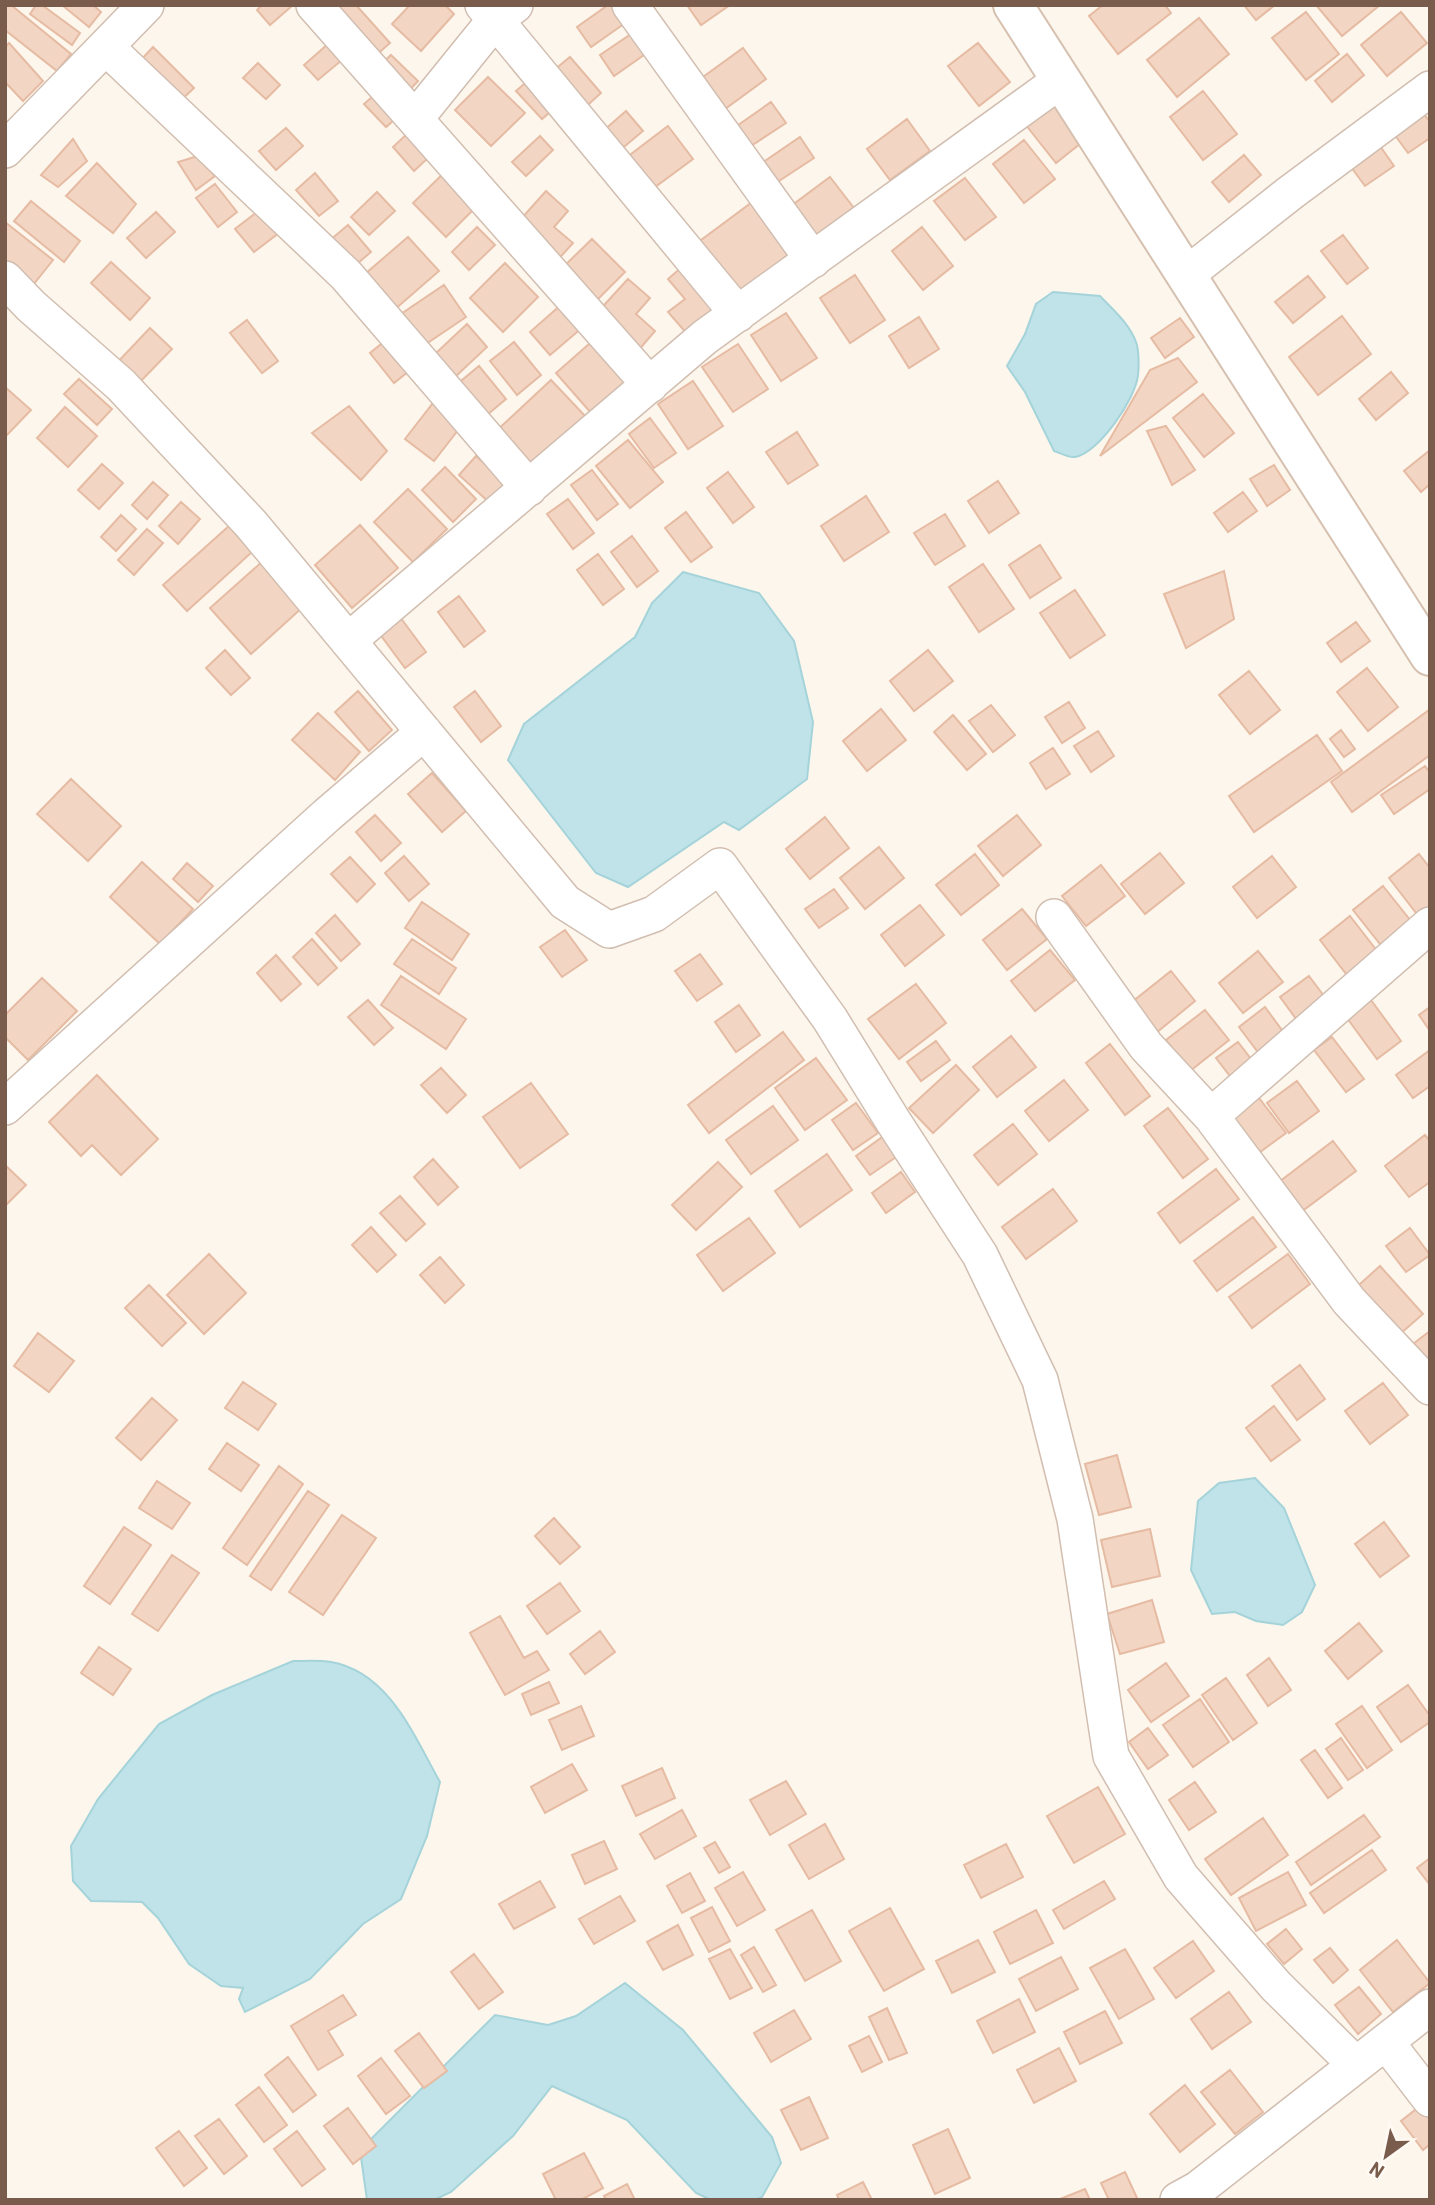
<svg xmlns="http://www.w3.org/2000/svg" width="1435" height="2205" font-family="Barlow,sans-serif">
  <rect width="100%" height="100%" fill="#fdf6ec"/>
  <path fill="#bfe3e8" stroke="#a5d3da" stroke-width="2" d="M1053 292 1100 296C1113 310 1129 323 1136 342 1139 350 1139 366 1138 375 1136 398 1099 453 1075 457 1068 458 1061 453 1054 451L1025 392 1007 366 1025 334 1036 304Z
    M683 572 759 593 794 641 813 722 807 779 739 830 724 822 628 887 596 873 508 760 524 724 635 637 652 603Z
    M1255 1478 1284 1508 1315 1585 1302 1612 1283 1625 1256 1621 1235 1612 1212 1614 1191 1570 1198 1501 1219 1483Z
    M293 1661C305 1661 319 1660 331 1662 389 1672 414 1736 440 1782L427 1836 401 1899 363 1924 310 1979 245 2012 239 1999 243 1988 221 1986 189 1964 158 1918 142 1902 91 1901 73 1881 71 1846 98 1799 159 1724 212 1695Z
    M625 1983 683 2030 772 2137 781 2163 762 2197 755 2200H711L696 2193 627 2120 552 2086 513 2136 451 2192 434 2200H367L360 2150 495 2015 548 2025 576 2016Z"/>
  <path fill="#f3d5c3" stroke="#e6bba3" stroke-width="2" d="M5 5H11L71 54 57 71 5 30Z
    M36 5H42L80 33 72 45 30 14Z
    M62 5H93L101 12 89 27Z
    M262 5H293L270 25 257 10Z
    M341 5H356L390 43 374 57 333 12Z
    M410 5H445L454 14 421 51 392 24Z
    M608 5H617L628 21 591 47 577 27Z
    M687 5H730L701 25Z
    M1103 5H1165L1171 13 1118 54 1089 16Z
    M1244 5H1275L1256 20Z
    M1316 5H1380L1342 36Z
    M1306 12 1339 54 1306 80 1272 38Z
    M1401 12 1427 43 1387 76 1361 45Z
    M1199 18 1229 54 1177 97 1147 60Z
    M637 30 651 50 614 76 600 55Z
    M9 43 43 81 23 101 5 82V47Z
    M978 43 1010 82 979 106 948 66Z
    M328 44 342 60 318 80 304 65Z
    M153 47 194 88 179 102 139 62Z
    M743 48 766 79 725 109 703 77Z
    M1347 54 1364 75 1332 102 1315 81Z
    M391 55 418 81 405 95 377 68Z
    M570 57 601 93 580 112 548 75Z
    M258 63 280 85 266 99 243 78Z
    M488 77 525 113 491 146 455 110Z
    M531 78 557 106 542 119 516 91Z
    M380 90 401 114 386 127 364 104Z
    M1203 91 1237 134 1203 160 1170 117Z
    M1055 100 1086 139 1056 163 1025 124Z
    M771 102 786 123 748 148 734 128Z
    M626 111 643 131 619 151 603 131Z
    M1423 113 1430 122V138L1408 153 1394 134Z
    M907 119 930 151 890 180 867 149Z
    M668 126 693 159 647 193 622 161Z
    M286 128 303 146 276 170 259 151Z
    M408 133 429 157 414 171 393 147Z
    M540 136 553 150 526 176 512 162Z
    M800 137 814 158 776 183 762 163Z
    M73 139 87 161 58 187 41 175Z
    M1024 140 1055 179 1024 203 993 164Z
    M1380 146 1394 166 1365 186 1351 167Z
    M1244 155 1261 175 1229 202 1212 182Z
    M198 156 215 176 196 190 178 162Z
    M97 163 136 204 113 233 66 196Z
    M448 169 481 202 446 237 413 203Z
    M315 173 338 201 319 216 296 190Z
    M830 177 854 208 814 237 791 206Z
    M965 178 996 217 965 240 934 201Z
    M215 184 237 212 218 227 196 198Z
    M546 191 568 211 554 227 573 243 554 264 513 228Z
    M377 192 395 211 369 235 351 217Z
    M755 200 800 261 738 307 693 246Z
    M31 201 80 241 64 262 14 221Z
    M270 202 288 226 254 252 235 229Z
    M156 212 175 232 146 258 127 238Z
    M5 222 53 260 33 285 5 262Z
    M348 225 371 252 352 268 329 241Z
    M477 227 495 245 469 270 452 252Z
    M922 227 953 266 923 290 892 251Z
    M1343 235 1368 268 1347 284 1321 251Z
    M408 237 439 271 394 310 365 274Z
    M592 239 625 272 590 307 557 273Z
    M689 261 725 302 688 335 668 312 685 299 668 279Z
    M111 262 150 298 130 320 91 283Z
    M505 263 538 297 503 332 470 298Z
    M855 275 885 320 850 343 820 298Z
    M1308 276 1325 297 1293 323 1275 302Z
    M628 279 650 298 636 314 655 331 637 352 595 315Z
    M444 285 466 317 417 350 395 318Z
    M562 304 583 327 550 355 530 332Z
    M786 313 817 358 781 381 751 335Z
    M1342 316 1371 354 1318 395 1289 357Z
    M919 317 939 349 909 368 889 336Z
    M1180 318 1194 337 1165 358 1151 338Z
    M247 320 278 361 262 373 230 333Z
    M467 324 487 347 456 376 435 354Z
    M150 328 172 349 135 387 113 367Z
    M390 337 414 367 394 383 370 353Z
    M597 337 640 386 599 422 556 373Z
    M514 342 541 375 517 395 490 361Z
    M738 344 768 389 733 412 702 367Z
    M1178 358 1197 382 1100 456 1150 370Z
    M479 366 506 399 482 419 455 386Z
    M1391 372 1408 393 1376 420 1359 399Z
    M79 379 112 409 97 425 64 394Z
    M551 380 586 417 527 472 492 435Z
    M693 381 723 426 688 449 658 404Z
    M5 387 31 410 5 437Z
    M1203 394 1234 433 1204 457 1173 418Z
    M433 403 462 425 434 461 405 439Z
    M349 406 387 451 361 480 312 433Z
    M65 407 97 436 68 467 37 438Z
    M650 418 676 453 654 468 629 434Z
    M1166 426 1195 470 1172 485 1147 431Z
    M797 432 818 465 788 484 766 452Z
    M628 440 663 482 630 508 596 466Z
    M1430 450V484L1421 492 1404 471Z
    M476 456 508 485 491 504 459 475Z
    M102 464 123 483 99 509 78 490Z
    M1274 465 1290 490 1267 506 1250 479Z
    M445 467 476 499 453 522 422 490Z
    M592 470 618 504 597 520 571 485Z
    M728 472 754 507 733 523 707 488Z
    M998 481 1019 513 989 533 968 501Z
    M153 482 168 495 147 519 132 505Z
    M408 489 447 529 413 562 374 522Z
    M1243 492 1257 511 1228 532 1214 513Z
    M866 496 889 532 844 561 821 526Z
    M568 499 594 533 573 549 547 514Z
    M181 502 200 519 178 544 159 526Z
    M686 512 712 547 691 562 665 528Z
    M945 514 965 546 935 565 914 533Z
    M121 515 136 529 116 551 101 537Z
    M360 525 398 568 352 608 315 565Z
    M229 526 252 552 187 611 163 585Z
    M147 529 163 543 134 575 118 560Z
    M632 536 658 571 637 587 611 552Z
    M1040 545 1061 578 1030 598 1009 565Z
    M598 554 624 589 603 605 577 570Z
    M263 561 304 606 251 654 210 608Z
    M983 564 1014 609 979 632 949 587Z
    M1224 571 1234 619 1186 648 1164 594Z
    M1075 590 1105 635 1070 658 1040 613Z
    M459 596 485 631 464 647 438 612Z
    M400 617 426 652 405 668 379 633Z
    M1356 622 1370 641 1341 662 1327 643Z
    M225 650 250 678 231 695 206 668Z
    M928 650 953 681 914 711 890 681Z
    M1367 668 1398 707 1368 731 1337 692Z
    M1249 671 1280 710 1250 734 1219 695Z
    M358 691 392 730 369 751 335 712Z
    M475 691 501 726 481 742 454 707Z
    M1069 702 1085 728 1062 743 1045 717Z
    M991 705 1015 735 993 752 969 721Z
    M881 709 906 740 867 771 843 741Z
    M1429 710 1430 755 1352 812 1331 782Z
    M318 713 360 752 335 780 292 740Z
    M953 715 986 754 967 770 934 732Z
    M1341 730 1355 749 1344 757 1330 739Z
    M1098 731 1114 756 1091 772 1074 746Z
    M1317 735 1342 771 1254 832 1229 796Z
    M1053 748 1070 774 1046 789 1030 763Z
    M1425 766 1430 773V789L1394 814 1381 795Z
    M432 773 466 811 442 832 408 794Z
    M71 779 121 826 88 861 37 814Z
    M375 815 401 843 381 861 356 832Z
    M1017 815 1041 845 1003 876 978 846Z
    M825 817 849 848 810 879 786 849Z
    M879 847 904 878 865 909 840 878Z
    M1160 853 1184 883 1145 914 1121 884Z
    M975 854 999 885 961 915 936 885Z
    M1419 854 1430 868V910L1420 918 1389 878Z
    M404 856 429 884 409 901 385 873Z
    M1272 856 1296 887 1257 918 1233 887Z
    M350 857 375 884 357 902 331 874Z
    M142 862 193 909 160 944 110 897Z
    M187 863 213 886 198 902 173 879Z
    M1101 865 1125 896 1086 926 1062 896Z
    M1383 886 1415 926 1384 949 1353 910Z
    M834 889 848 908 819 928 805 909Z
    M422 902 469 934 452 960 405 928Z
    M920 905 944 935 905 966 881 935Z
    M1022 909 1047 939 1007 970 983 940Z
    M335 915 360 944 341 961 316 933Z
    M1350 916 1381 956 1350 979 1320 940Z
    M565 930 587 960 562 977 540 947Z
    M312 939 337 968 318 985 293 957Z
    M412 939 456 968 439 994 394 964Z
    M1050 950 1075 980 1035 1011 1011 981Z
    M1258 951 1283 982 1243 1013 1219 983Z
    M700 954 722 984 697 1001 675 971Z
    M276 955 301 984 281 1001 257 973Z
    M1171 971 1195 1001 1156 1033 1132 1002Z
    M401 976 466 1019 446 1049 381 1005Z
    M1309 976 1339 1016 1310 1038 1280 997Z
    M42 978 77 1011 28 1060 5 1037V1015Z
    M916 984 946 1023 899 1059 868 1019Z
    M368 1000 393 1028 374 1045 348 1017Z
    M1371 1000 1401 1041 1377 1059 1347 1018Z
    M739 1005 760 1035 736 1052 715 1022Z
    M1265 1007 1295 1048 1269 1067 1239 1027Z
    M1430 1007V1031L1419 1015Z
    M1205 1010 1229 1040 1190 1071 1166 1040Z
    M783 1032 804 1060 709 1133 688 1105Z
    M1011 1036 1036 1067 997 1097 973 1067Z
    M1332 1037 1364 1079 1346 1092 1314 1050Z
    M936 1041 950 1060 921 1081 907 1062Z
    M1238 1042 1265 1077 1243 1093 1216 1058Z
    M1110 1044 1150 1096 1125 1115 1086 1063Z
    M1430 1050V1086L1413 1098 1396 1075Z
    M816 1058 847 1100 805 1130 775 1088Z
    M956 1065 979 1090 933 1133 909 1108Z
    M441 1068 466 1095 447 1113 421 1085Z
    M97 1075 158 1139 121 1175 92 1145 81 1156 49 1122Z
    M1064 1080 1088 1110 1049 1141 1025 1111Z
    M1297 1081 1319 1111 1289 1133 1267 1103Z
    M531 1083 568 1134 520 1168 483 1117Z
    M1256 1094 1286 1133 1256 1155 1227 1116Z
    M856 1103 878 1133 853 1150 832 1120Z
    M773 1106 798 1140 751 1174 726 1140Z
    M1168 1108 1208 1159 1183 1178 1144 1126Z
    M1013 1124 1037 1154 998 1185 974 1155Z
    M885 1135 899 1155 870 1175 856 1156Z
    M1425 1135 1430 1141V1182L1409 1197 1385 1166Z
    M1333 1141 1356 1171 1297 1215 1275 1185Z
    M827 1154 852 1190 800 1227 775 1191Z
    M433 1159 458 1187 438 1205 414 1177Z
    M718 1162 742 1187 696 1230 672 1205Z
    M5 1165 26 1185 5 1206Z
    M1216 1169 1239 1199 1180 1243 1158 1213Z
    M901 1172 915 1192 886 1213 872 1193Z
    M1053 1189 1077 1221 1026 1259 1002 1227Z
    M400 1196 425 1224 406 1241 380 1213Z
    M1253 1217 1276 1247 1217 1291 1194 1261Z
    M749 1218 775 1253 723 1291 697 1255Z
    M371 1227 396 1255 377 1272 352 1245Z
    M1410 1228 1430 1255 1406 1272 1386 1246Z
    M209 1254 246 1293 204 1334 167 1295Z
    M1288 1254 1310 1284 1252 1328 1229 1297Z
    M440 1257 464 1285 445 1303 420 1275Z
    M1380 1266 1423 1314 1393 1340 1351 1292Z
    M149 1285 186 1323 162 1346 125 1308Z
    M1430 1331V1366L1413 1344Z
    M38 1333 74 1361 49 1392 14 1366Z
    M1300 1365 1325 1399 1297 1420 1272 1386Z
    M243 1382 276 1404 258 1430 225 1408Z
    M1383 1383 1408 1415 1370 1444 1345 1411Z
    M152 1398 177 1420 141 1460 116 1438Z
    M1274 1406 1300 1440 1271 1461 1246 1428Z
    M227 1443 259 1465 241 1491 209 1469Z
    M1117 1455 1131 1507 1099 1515 1085 1464Z
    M279 1466 303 1484 247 1565 223 1548Z
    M157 1481 190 1503 172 1529 139 1508Z
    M308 1491 329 1505 271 1590 250 1576Z
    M342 1515 376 1538 323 1615 289 1592Z
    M554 1518 580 1547 560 1564 535 1536Z
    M1384 1522 1409 1556 1380 1577 1355 1544Z
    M124 1527 151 1545 110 1604 84 1586Z
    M1150 1529 1160 1576 1112 1587 1101 1540Z
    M172 1555 199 1573 158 1631 132 1614Z
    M560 1583 580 1611 547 1634 527 1606Z
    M1152 1600 1164 1642 1120 1654 1107 1614Z
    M500 1616 524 1658 537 1651 549 1670 505 1695 470 1633Z
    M1359 1623 1382 1651 1348 1679 1325 1651Z
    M600 1631 615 1652 585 1674 570 1654Z
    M99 1647 131 1669 113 1695 81 1673Z
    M1269 1658 1291 1690 1268 1706 1247 1675Z
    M1166 1663 1189 1696 1151 1722 1128 1690Z
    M1226 1678 1257 1723 1233 1740 1202 1695Z
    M549 1682 559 1703 531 1715 522 1694Z
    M1408 1685 1430 1716V1722L1401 1742 1377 1707Z
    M1200 1699 1229 1742 1193 1767 1163 1725Z
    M581 1706 594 1736 562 1750 549 1720Z
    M1362 1706 1392 1750 1367 1768 1336 1724Z
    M1148 1728 1168 1755 1148 1769 1129 1742Z
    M1341 1738 1363 1770 1348 1780 1326 1749Z
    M1315 1750 1342 1788 1328 1798 1301 1760Z
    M572 1764 587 1790 545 1813 531 1787Z
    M662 1768 675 1798 636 1816 622 1786Z
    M786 1781 806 1814 770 1835 750 1800Z
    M1195 1782 1216 1812 1189 1830 1169 1800Z
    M1098 1787 1125 1834 1074 1863 1047 1816Z
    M682 1810 696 1836 655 1859 640 1834Z
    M1364 1815 1380 1837 1311 1885 1296 1862Z
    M1263 1818 1288 1855 1231 1895 1205 1859Z
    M825 1824 844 1859 809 1879 789 1845Z
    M604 1841 617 1869 585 1884 572 1855Z
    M715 1842 730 1867 719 1873 704 1848Z
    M1006 1844 1023 1877 981 1898 964 1865Z
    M1372 1850 1386 1870 1324 1913 1310 1893Z
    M1430 1858V1885L1417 1868Z
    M743 1872 765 1910 737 1926 715 1888Z
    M1288 1872 1306 1905 1256 1931 1239 1898Z
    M690 1873 705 1901 682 1913 667 1886Z
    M540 1881 555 1907 514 1929 499 1904Z
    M1104 1881 1115 1899 1064 1929 1053 1910Z
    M620 1896 635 1921 594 1944 579 1919Z
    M712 1907 730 1941 709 1952 691 1918Z
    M890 1908 924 1969 884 1991 849 1931Z
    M812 1910 841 1961 805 1981 776 1930Z
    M1036 1910 1053 1943 1010 1964 994 1932Z
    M678 1925 693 1955 663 1970 647 1942Z
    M1286 1929 1302 1949 1284 1964 1267 1944Z
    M978 1940 995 1972 952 1993 936 1961Z
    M1397 1940 1430 1983 1393 2012 1360 1970Z
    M1193 1941 1214 1971 1176 1998 1154 1968Z
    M754 1947 776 1985 763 1992 741 1955Z
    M1330 1948 1348 1970 1333 1983 1314 1960Z
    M730 1949 752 1988 730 1999 709 1959Z
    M1125 1949 1154 1999 1119 2019 1090 1968Z
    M474 1954 503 1992 479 2009 451 1972Z
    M1061 1957 1078 1989 1036 2011 1019 1979Z
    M1359 1987 1381 2014 1358 2034 1335 2005Z
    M1229 1992 1251 2022 1212 2049 1191 2019Z
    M343 1995 356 2015 328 2031 343 2055 318 2070 291 2026Z
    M1019 1999 1035 2032 993 2053 977 2021Z
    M887 2008 907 2053 889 2060 869 2017Z
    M794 2010 811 2039 771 2062 754 2033Z
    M1105 2011 1122 2043 1080 2064 1064 2032Z
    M419 2033 447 2071 424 2088 395 2051Z
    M869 2036 882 2062 862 2072 849 2046Z
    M1059 2048 1076 2081 1034 2103 1017 2070Z
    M288 2057 316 2095 293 2112 265 2075Z
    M381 2058 410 2096 386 2114 358 2076Z
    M1230 2070 1263 2112 1235 2134 1201 2092Z
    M1185 2085 1215 2124 1180 2152 1150 2114Z
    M259 2087 287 2125 264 2142 236 2105Z
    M809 2097 828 2138 801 2150 781 2110Z
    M1424 2103 1430 2110V2144L1423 2150 1401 2121Z
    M348 2108 376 2146 353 2164 324 2126Z
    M219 2119 247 2156 224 2174 195 2136Z
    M948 2129 970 2178 935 2194 913 2145Z
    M179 2131 207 2168 184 2186 156 2148Z
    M297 2131 325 2169 302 2186 274 2149Z
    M584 2153 603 2188 581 2200H556L543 2174Z
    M1125 2172 1138 2200H1109L1101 2183Z
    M863 2182 872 2200H839L837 2195Z
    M627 2184 635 2200H606L604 2196Z
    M1085 2189 1090 2200 1060 2199Z"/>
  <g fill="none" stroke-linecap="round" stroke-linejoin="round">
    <g stroke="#d1beb0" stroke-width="38">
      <path id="street" d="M314 5 650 385
        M483 5 738 314
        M630 5 813 260
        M106 47 346 275 529 488
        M415 119 495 20 515 5
        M5 150 146 5
        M1186 275 1290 193 1430 89
        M5 279 31 306 121 385 251 524 565 902 609 930 654 914 720 866 830 1019 893 1121 980 1255 1040 1380 1075 1519 1111 1756 1181 1877 1276 1986 1356 2065
        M348 641 705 337 1061 80
        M1054 917 1146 1046 1211 1116
        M1430 925 1211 1116 1349 1301 1430 1387
        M5 1107 327 815 424 732
        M1386 2042 1430 2099
        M1178 2200 1198 2189 1430 2007"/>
    </g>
    <g stroke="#d6c0b0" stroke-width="42">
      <path id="secondary" d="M1013 5 1430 656"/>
    </g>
    <use href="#street" stroke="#fff" stroke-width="35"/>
    <use href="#secondary" stroke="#fff" stroke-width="38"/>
  </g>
  <rect width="1435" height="2205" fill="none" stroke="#7a5c4d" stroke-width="14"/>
  <g transform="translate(1386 2156) rotate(213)" stroke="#fffaf3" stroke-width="5" paint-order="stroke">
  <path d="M0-5L12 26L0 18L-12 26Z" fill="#7a5c4d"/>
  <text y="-10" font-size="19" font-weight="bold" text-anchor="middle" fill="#7a5c4d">N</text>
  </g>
</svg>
